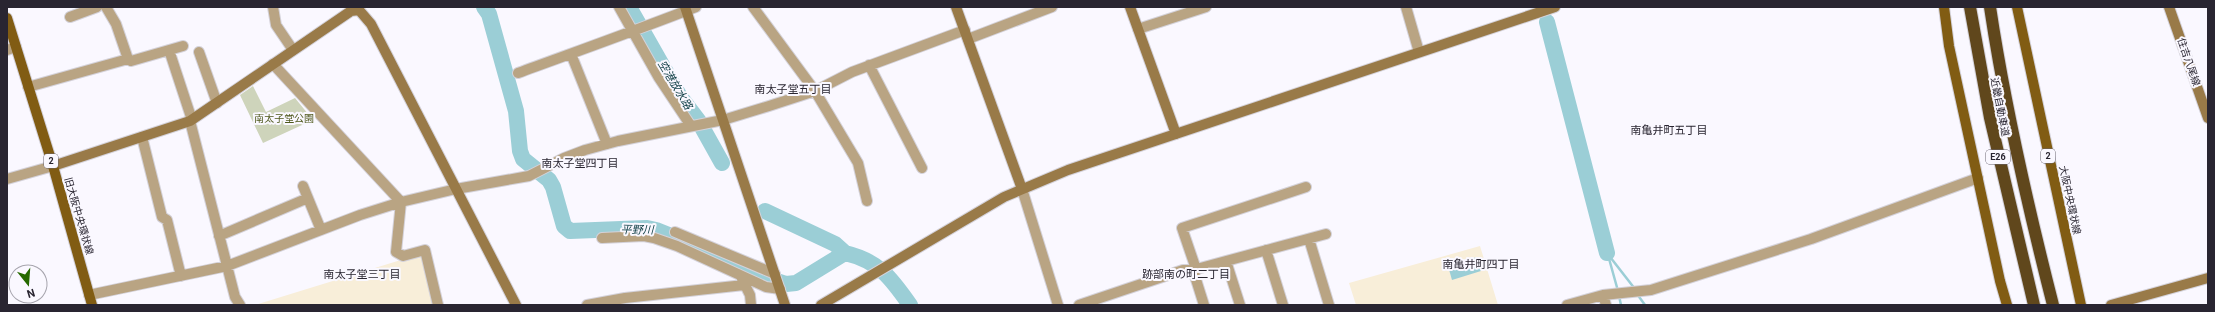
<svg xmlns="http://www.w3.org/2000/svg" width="2215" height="312" font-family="Roboto,'Noto Sans JP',sans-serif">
  <rect width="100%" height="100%" fill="#faf8ff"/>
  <path fill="#f8eed9" d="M1480 246 1498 305H1356L1349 283Z
    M417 255 424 258 434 305H255Z"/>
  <path fill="#ced4bb" d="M253 86 266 112 295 98 313 120 263 143 240 95Z"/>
  <path fill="#9bced6" d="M1477 257 1481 271 1452 280 1448 266Z"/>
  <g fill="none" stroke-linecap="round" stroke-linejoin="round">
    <path stroke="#9bced6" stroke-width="2.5" d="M1607 253 1635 289
      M1608 255 1618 291
      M1637 294 1645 305
      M1619 296 1621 305"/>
    <path stroke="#9bced6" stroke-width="16" d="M484 7 489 14 516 111 520 151 523 159 549 180 553 187 564 226 570 231 647 228 656 230 716 254 756 274 786 284 796 283 845 253C879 261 891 278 910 305
      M629 7 679 95 698 120 722 163
      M1547 22 1607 253
      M765 211 835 244 845 253"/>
    <g stroke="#d4d2da" stroke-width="12">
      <path id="street" d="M106 7 116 24 128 59
        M273 7 276 25 293 50
        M619 7 659 78 691 126
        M753 7 815 91 858 163 867 201
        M1406 7 1419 52
        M70 17 97 7
        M1138 29 1206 7
        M968 39 1052 7
        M7 50 16 47
        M169 50 192 120
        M199 52 217 103
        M571 54 607 144
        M273 64 401 202 396 252 403 256 425 250 438 305
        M869 65 922 168
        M518 73C578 51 637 30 696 7
        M28 87 128 59 131 61 183 46
        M190 121 235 297 240 305
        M142 137 162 217 167 220 181 276
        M7 179 53 166
        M303 186 321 230
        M1022 189 1058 305
        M675 232 775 274
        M219 236 308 198
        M602 238 644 236 654 238 677 246 766 287 780 289
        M1309 239 1329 305
        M1266 250 1283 305
        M1226 261 1240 305
        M1196 269 1182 228 1306 187
        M1193 270 1204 305
        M742 279 750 295 751 305
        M89 295 227 266 360 215 401 202 456 189 529 176 564 158 585 150 618 141 723 120 769 106 815 91 852 72 965 30
        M1603 295 1606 305
        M587 305 625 298 744 285
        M1079 305 1183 270H1193L1326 234
        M1567 305 1603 295 1651 290 1811 239 1978 178"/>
    </g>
    <g stroke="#d4d2da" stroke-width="12">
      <path id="secondary" d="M685 7 785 305
        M956 7 1022 189
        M1130 7 1176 134
        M2169 7 2208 118
        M53 166 190 121 351 11 359 10 371 24 516 305
        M821 305 1004 197 1068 170 1555 7
        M2111 305 2208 278"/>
    </g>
    <g stroke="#d4d2da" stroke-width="12">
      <path id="primary" d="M1944 7 1949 46 2000 281 2007 305
        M2017 7 2081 305
        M7 18 53 166 92 305"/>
    </g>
    <g stroke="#d4d2da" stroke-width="14">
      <path id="highway" d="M1970 7 1990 118 2034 305
        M1990 7C2005 107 2028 207 2053 305"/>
    </g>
    <use href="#street" stroke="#b9a483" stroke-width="10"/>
    <use href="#secondary" stroke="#997a48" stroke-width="10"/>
    <use href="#primary" stroke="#815c13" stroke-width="10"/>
    <use href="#highway" stroke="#60471c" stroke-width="12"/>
  </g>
  <g text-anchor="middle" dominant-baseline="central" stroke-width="4" stroke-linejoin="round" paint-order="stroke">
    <g fill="#faf8ff" stroke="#68646f" stroke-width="1">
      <rect x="2041" y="149" width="14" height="14" rx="3"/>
      <rect x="1986" y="150" width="24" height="14" rx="3"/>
      <rect x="44" y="154" width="14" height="14" rx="3"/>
    </g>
    <g font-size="9" font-weight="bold" fill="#292531">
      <text x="2048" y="156">2</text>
      <text x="1998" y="157">E26</text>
      <text x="51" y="161">2</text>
    </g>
    <g font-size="10" fill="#292531" stroke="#faf8ff">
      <text transform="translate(2189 62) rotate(71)">住吉八尾線</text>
      <text transform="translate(2000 107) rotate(79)">近畿自動車道</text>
      <text transform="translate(2070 200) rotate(78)">大阪中央環状線</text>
      <text transform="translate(79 216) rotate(74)">旧大阪中央環状線</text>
    </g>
    <g font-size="10" fill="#4f591d" stroke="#faf8ff">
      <text x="284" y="118">南太子堂公園</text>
    </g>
    <g font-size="11" font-style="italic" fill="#0b3b42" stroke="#faf8ff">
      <text transform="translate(675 85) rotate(59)">空港放水路</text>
      <text transform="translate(637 230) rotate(1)">平野川</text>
    </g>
    <g font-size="11" fill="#292531" stroke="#faf8ff">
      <text x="793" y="89">南太子堂五丁目</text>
      <text x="1669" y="130">南亀井町五丁目</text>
      <text x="580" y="163">南太子堂四丁目</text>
      <text x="1481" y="264">南亀井町四丁目</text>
      <text x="362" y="274">南太子堂三丁目</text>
      <text x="1186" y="274">跡部南の町二丁目</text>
    </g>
  </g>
  <rect width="2215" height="312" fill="none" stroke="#292531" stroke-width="16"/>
  <g transform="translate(28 284) rotate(163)"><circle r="19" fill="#faf8ff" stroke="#a6a4ad"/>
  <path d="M0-3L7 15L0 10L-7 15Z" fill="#266900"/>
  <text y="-6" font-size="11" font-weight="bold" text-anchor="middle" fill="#292531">N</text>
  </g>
</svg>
